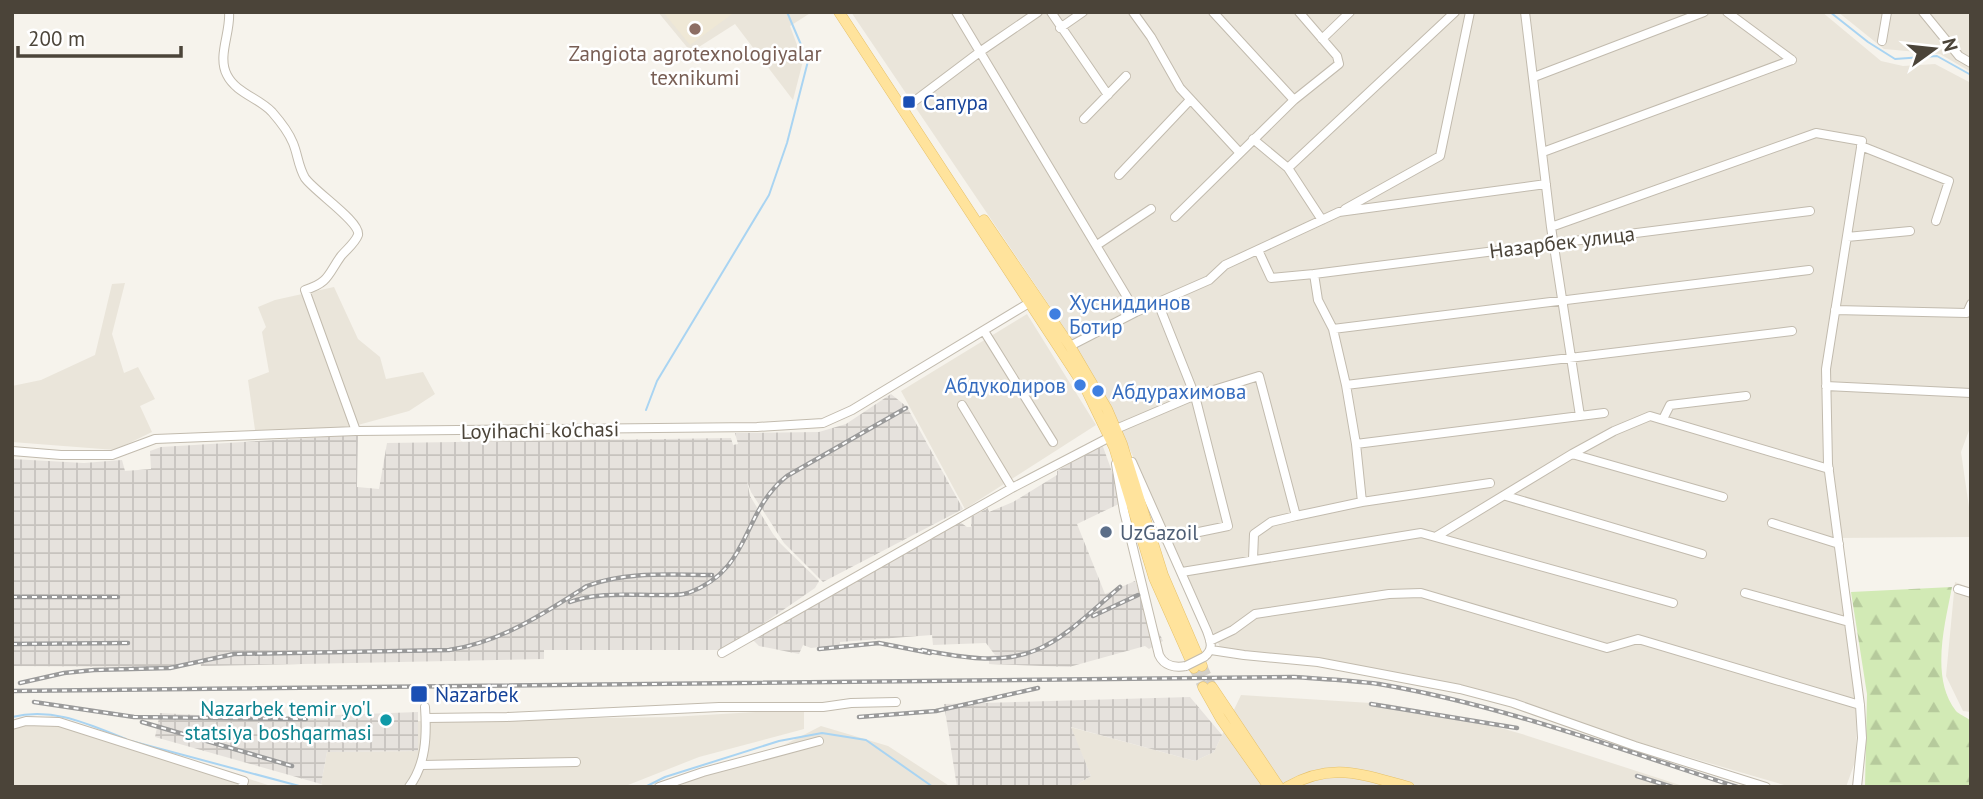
<svg xmlns="http://www.w3.org/2000/svg" width="1983" height="799" font-family="'PT Sans',sans-serif">
  <defs>
    <pattern id="industrial-grid" width="8" height="8" patternUnits="userSpaceOnUse" patternTransform="scale(1.75)"><rect width="8" height="8" fill="#e6e2dd"/><path d="M0 4h8M4 0v8" fill="none" stroke="#c7c3be"/></pattern>
    <pattern id="forest-firs" width="22" height="20" patternUnits="userSpaceOnUse" patternTransform="scale(1.75)"><rect width="22" height="20" fill="#d2eab5"/><path d="M5 1l3.5 6h-7zM16 11l3.5 6h-7z" fill="#b6ca9c"/></pattern>
  </defs>
  <rect width="100%" height="100%" fill="#f6f3ec"/>
  <path fill="#eae5da" d="M658 12H812L790 26 803 61 793 100 735 24 691 52Z
    M851 12H1822L1881 61 1903 66 1935 64 1971 83V425L1961 452 1971 521V537L1834 538 1857 709 1856 759 1846 787H1791L1476 695 1220 647 1115 417 1049 305Z
    M1838 12H1971V72L1940 54 1884 49Z
    M125 283 112 334 124 373 138 367 155 399 140 406 152 432 115 450 12 442V386L41 380 95 355 112 284Z
    M334 287 358 339 380 357 386 379 423 372 435 394 409 411 347 428 255 430 248 380 269 372 262 332 266 327 258 307 275 300Z
    M1027 314 1096 425 965 509 901 391Z
    M1955 582 1971 588V712L1963 711 1946 676Z
    M1241 695 1387 704 1465 718 1522 734 1686 787H1073L1091 776 1070 727 1195 761 1214 752Z
    M804 709V729L699 757 623 787H327L321 784 327 752 418 751V721L671 717Z
    M52 716 274 787H12V722Z
    M821 726 888 746 951 787H672L784 745Z"/>
  <path fill="url(#industrial-grid)" d="M891 394 907 407 963 509 823 582 784 543 751 492 747 481 750 496 773 534 780 543 819 581 815 588 725 650H544V659L449 661 201 666 200 659 176 666 161 667 12 666V459L84 463 122 460 125 471 151 469 150 451 161 447 358 435 357 487 379 489 387 443 731 438 733 445 738 444 735 433 819 432 846 424Z
    M1102 444 1123 502 1077 524 1105 594 1135 581 1163 641 1149 649 1145 646 1069 667 989 664V656L995 655 986 643 933 645 932 635 840 642V645L811 648 803 645 799 654 759 646 753 640 960 522 967 527H971V517L988 508 989 512 1013 502 1057 475V471Z
    M1190 697 1222 735 1214 752 1195 761 1071 727 1091 776 1073 787H957L944 704Z
    M418 712V751L327 752 321 784 155 737 160 713 255 718Z"/>
  <path fill="#efe8d6" d="M663 12H735L690 45Z"/>
  <path fill="url(#forest-firs)" d="M1952 587C1945 624 1930 678 1956 711 1959 714 1966 717 1970 720L1971 787H1865L1867 694 1851 592Z"/>
  <g fill="none" stroke-linecap="round" stroke-linejoin="round">
    <path stroke="#a9d4f2" stroke-width="2" d="M1830 12 1868 42 1895 59 1937 56 1971 75
      M646 410 657 381 769 195 787 143 808 61 787 12
      M12 717C54 707 88 724 126 739
      M131 741 303 787
      M645 787 665 777 779 741 822 733 866 740 933 787"/>
    <path stroke="#d4d0c8" stroke-width="10" stroke-dasharray="10 5" stroke-linecap="butt" d="M1202 666 1212 687
      M1194 668 1203 687"/>
    <g stroke="#c2bbae" stroke-width="10">
      <path id="minor" d="M229 12C231 32 217 56 227 75 236 93 259 98 272 112 279 120 289 133 293 143 298 155 298 166 305 178 315 192 361 222 358 235 355 243 347 249 341 256 328 274 329 283 305 290L356 431
        M956 12 1136 312
        M1051 12 1108 95
        M1133 12 1151 37 1180 88 1240 153
        M1213 12 1294 100
        M1525 12 1551 227 1580 416
        M1727 12 1792 60
        M1923 12 1959 56 1971 63
        M1060 28 1083 12
        M1322 39 1350 12
        M1882 41 1887 12
        M1534 77 1704 12
        M908 106 981 51 1038 12
        M1084 119 1126 76
        M1253 139 1288 168 1322 220
        M1861 146 1949 181 1936 221
        M1543 152 1792 60
        M1288 168 1455 12
        M1119 175 1190 100
        M1345 209 1440 156 1470 12
        M1175 217 1294 100 1339 64 1337 56 1299 12
        M1551 227 1816 133 1862 141 1826 369 1828 464 1860 705 1862 738 1857 787
        M1847 237 1910 231
        M1097 245 1151 209
        M1258 250 1271 278 1314 274 1318 300 1333 329 1346 385 1356 444 1362 502
        M1314 274 1810 211
        M1158 303 1195 396 1228 526 1165 539
        M1835 310 1967 313 1971 304
        M1333 329 1809 270
        M984 331 1053 442
        M1070 346 1136 312 1209 280 1225 265 1339 212 1546 184
        M1346 385 1792 331
        M1826 386 1971 393
        M962 405 1012 488
        M1663 419 1670 405 1746 396
        M1116 429 1191 397 1259 376 1296 516
        M1356 444 1604 413
        M12 451 61 455H112L155 439 356 431 757 427 823 423 852 410 1034 300
        M1572 454 1723 497
        M1132 462 1207 631C1211 642 1214 649 1204 657
        M1116 464 1124 511 1159 655C1164 666 1175 668 1186 666
        M1506 496 1702 554
        M1772 523 1839 544
        M1437 536 1572 454 1614 431 1650 416 1829 469
        M1253 559 1254 534 1271 522 1296 516 1362 502 1490 483
        M1182 572 1421 533 1673 603
        M1958 589 1971 593
        M1745 593 1849 622
        M1210 641 1233 630 1255 614 1389 594 1421 593 1607 648 1638 639 1860 705
        M1211 650 1244 655 1318 662 1460 689 1513 703 1635 746 1766 787
        M722 653 1012 488 1110 437
        M426 718 507 717 719 707H823L851 703 896 702
        M12 725 26 721 59 722 244 781 242 787
        M422 765 576 762
        M409 787C426 764 427 736 425 707
        M659 787 703 772 819 741"/>
    </g>
    <g stroke="#e6c16a" stroke-width="11">
      <path id="major" d="M839 12 1086 389 1114 447 1154 578 1194 668
        M984 220 1070 346 1107 409 1122 444 1163 575 1202 666
        M1203 687 1221 719 1269 787
        M1212 687 1279 787
        M1287 787C1333 761 1362 775 1409 787"/>
    </g>
    <use href="#minor" stroke="#fff" stroke-width="8"/>
    <use href="#major" stroke="#ffe39c" stroke-width="10"/>
    <g stroke="#9a9a9a" stroke-width="4.5">
      <path id="rail" d="M12 597H118
        M570 602C597 592 628 595 656 595 667 595 678 596 688 593 753 569 740 513 787 476L906 408
        M1093 616 1138 595
        M12 644 128 643
        M819 649 879 643 930 653
        M922 650C959 657 1001 665 1036 650 1065 639 1096 607 1120 587
        M20 683 64 673 94 670 170 668 234 654 449 650C501 642 543 614 587 586 627 571 670 575 712 575
        M12 691 1294 677C1322 679 1351 680 1379 684 1501 705 1619 749 1737 787
        M34 702 134 717 306 719
        M1371 704 1517 728
        M859 717 936 711 1038 688
        M142 722 292 766
        M1637 776 1672 787"/>
    </g>
    <use href="#rail" stroke="#fff" stroke-width="2" stroke-dasharray="5" stroke-linecap="butt"/>
    <g stroke="#c2bbae" stroke-width="10" stroke-linecap="butt">
      <path id="minor-bridge" d="M1186 666 1204 657"/>
    </g>
    <use href="#minor-bridge" stroke="#fff" stroke-width="8"/>
  </g>
  <circle fill="#8d6e63" stroke="#fff" stroke-width="2.5" cx="695" cy="29" r="7"/>
  <g fill="#1a4fb4" stroke="#fff" stroke-width="2.5">
    <rect x="902" y="95" width="14" height="14" rx="3.5"/>
    <rect x="410" y="685" width="18" height="18" rx="3.5"/>
  </g>
  <g fill="#3f7fe0" stroke="#fff" stroke-width="2.5">
    <circle cx="1055" cy="314" r="7"/>
    <circle cx="1080" cy="385" r="7"/>
    <circle cx="1098" cy="391" r="7"/>
  </g>
  <circle fill="#5c6f8a" stroke="#fff" stroke-width="2.5" cx="1106" cy="532" r="7"/>
  <circle fill="#0f9aa8" stroke="#fff" stroke-width="2.5" cx="386" cy="720" r="7"/>
  <g text-anchor="middle" dominant-baseline="central" stroke-width="5" stroke-linejoin="round" paint-order="stroke">
    <g font-size="21" fill="#785e54" stroke="#fff">
      <text x="695" y="53">Zangiota agrotexnologiyalar<tspan x="695" dy="24">texnikumi</tspan></text>
    </g>
    <g font-size="21" fill="#164399" stroke="#fff" text-anchor="start">
      <text x="923" y="102">Сапура</text>
      <text x="435" y="694">Nazarbek</text>
    </g>
    <g font-size="21" fill="#4b4439" stroke="#fff">
      <text transform="translate(1562 242) rotate(-7)">Назарбек улица</text>
      <text transform="translate(540 430) rotate(-1)">Loyihachi ko'chasi</text>
    </g>
    <g font-size="21" fill="#366cbe" stroke="#fff" text-anchor="start">
      <text x="1069" y="302">Хусниддинов<tspan x="1069" dy="24">Ботир</tspan></text>
      <text x="1066" y="385" text-anchor="end">Абдукодиров</text>
      <text x="1112" y="391">Абдурахимова</text>
    </g>
    <g font-size="21" fill="#4e5e75" stroke="#fff" text-anchor="start">
      <text x="1120" y="532">UzGazoil</text>
    </g>
    <g font-size="21" fill="#0d838f" stroke="#fff" text-anchor="end">
      <text x="372" y="708">Nazarbek temir yo'l<tspan x="372" dy="24">statsiya boshqarmasi</tspan></text>
    </g>
  </g>
  <rect width="1983" height="799" fill="none" stroke="#4b4439" stroke-width="28"/>
  <g transform="translate(1934 49) rotate(75)" stroke="#ffffff" stroke-width="5" paint-order="stroke">
  <path d="M0-5L12 26L0 18L-12 26Z" fill="#4b4439"/>
  <text y="-10" font-size="19" font-weight="bold" text-anchor="middle" fill="#4b4439">N</text>
  </g>
  <path d="M18 46v10h163v-10" fill="none" stroke="#4b4439" stroke-width="3.5"/>
  <text x="28" y="46" font-size="21" fill="#4b4439" stroke="#ffffff" stroke-width="5" paint-order="stroke">200 m</text>
</svg>
